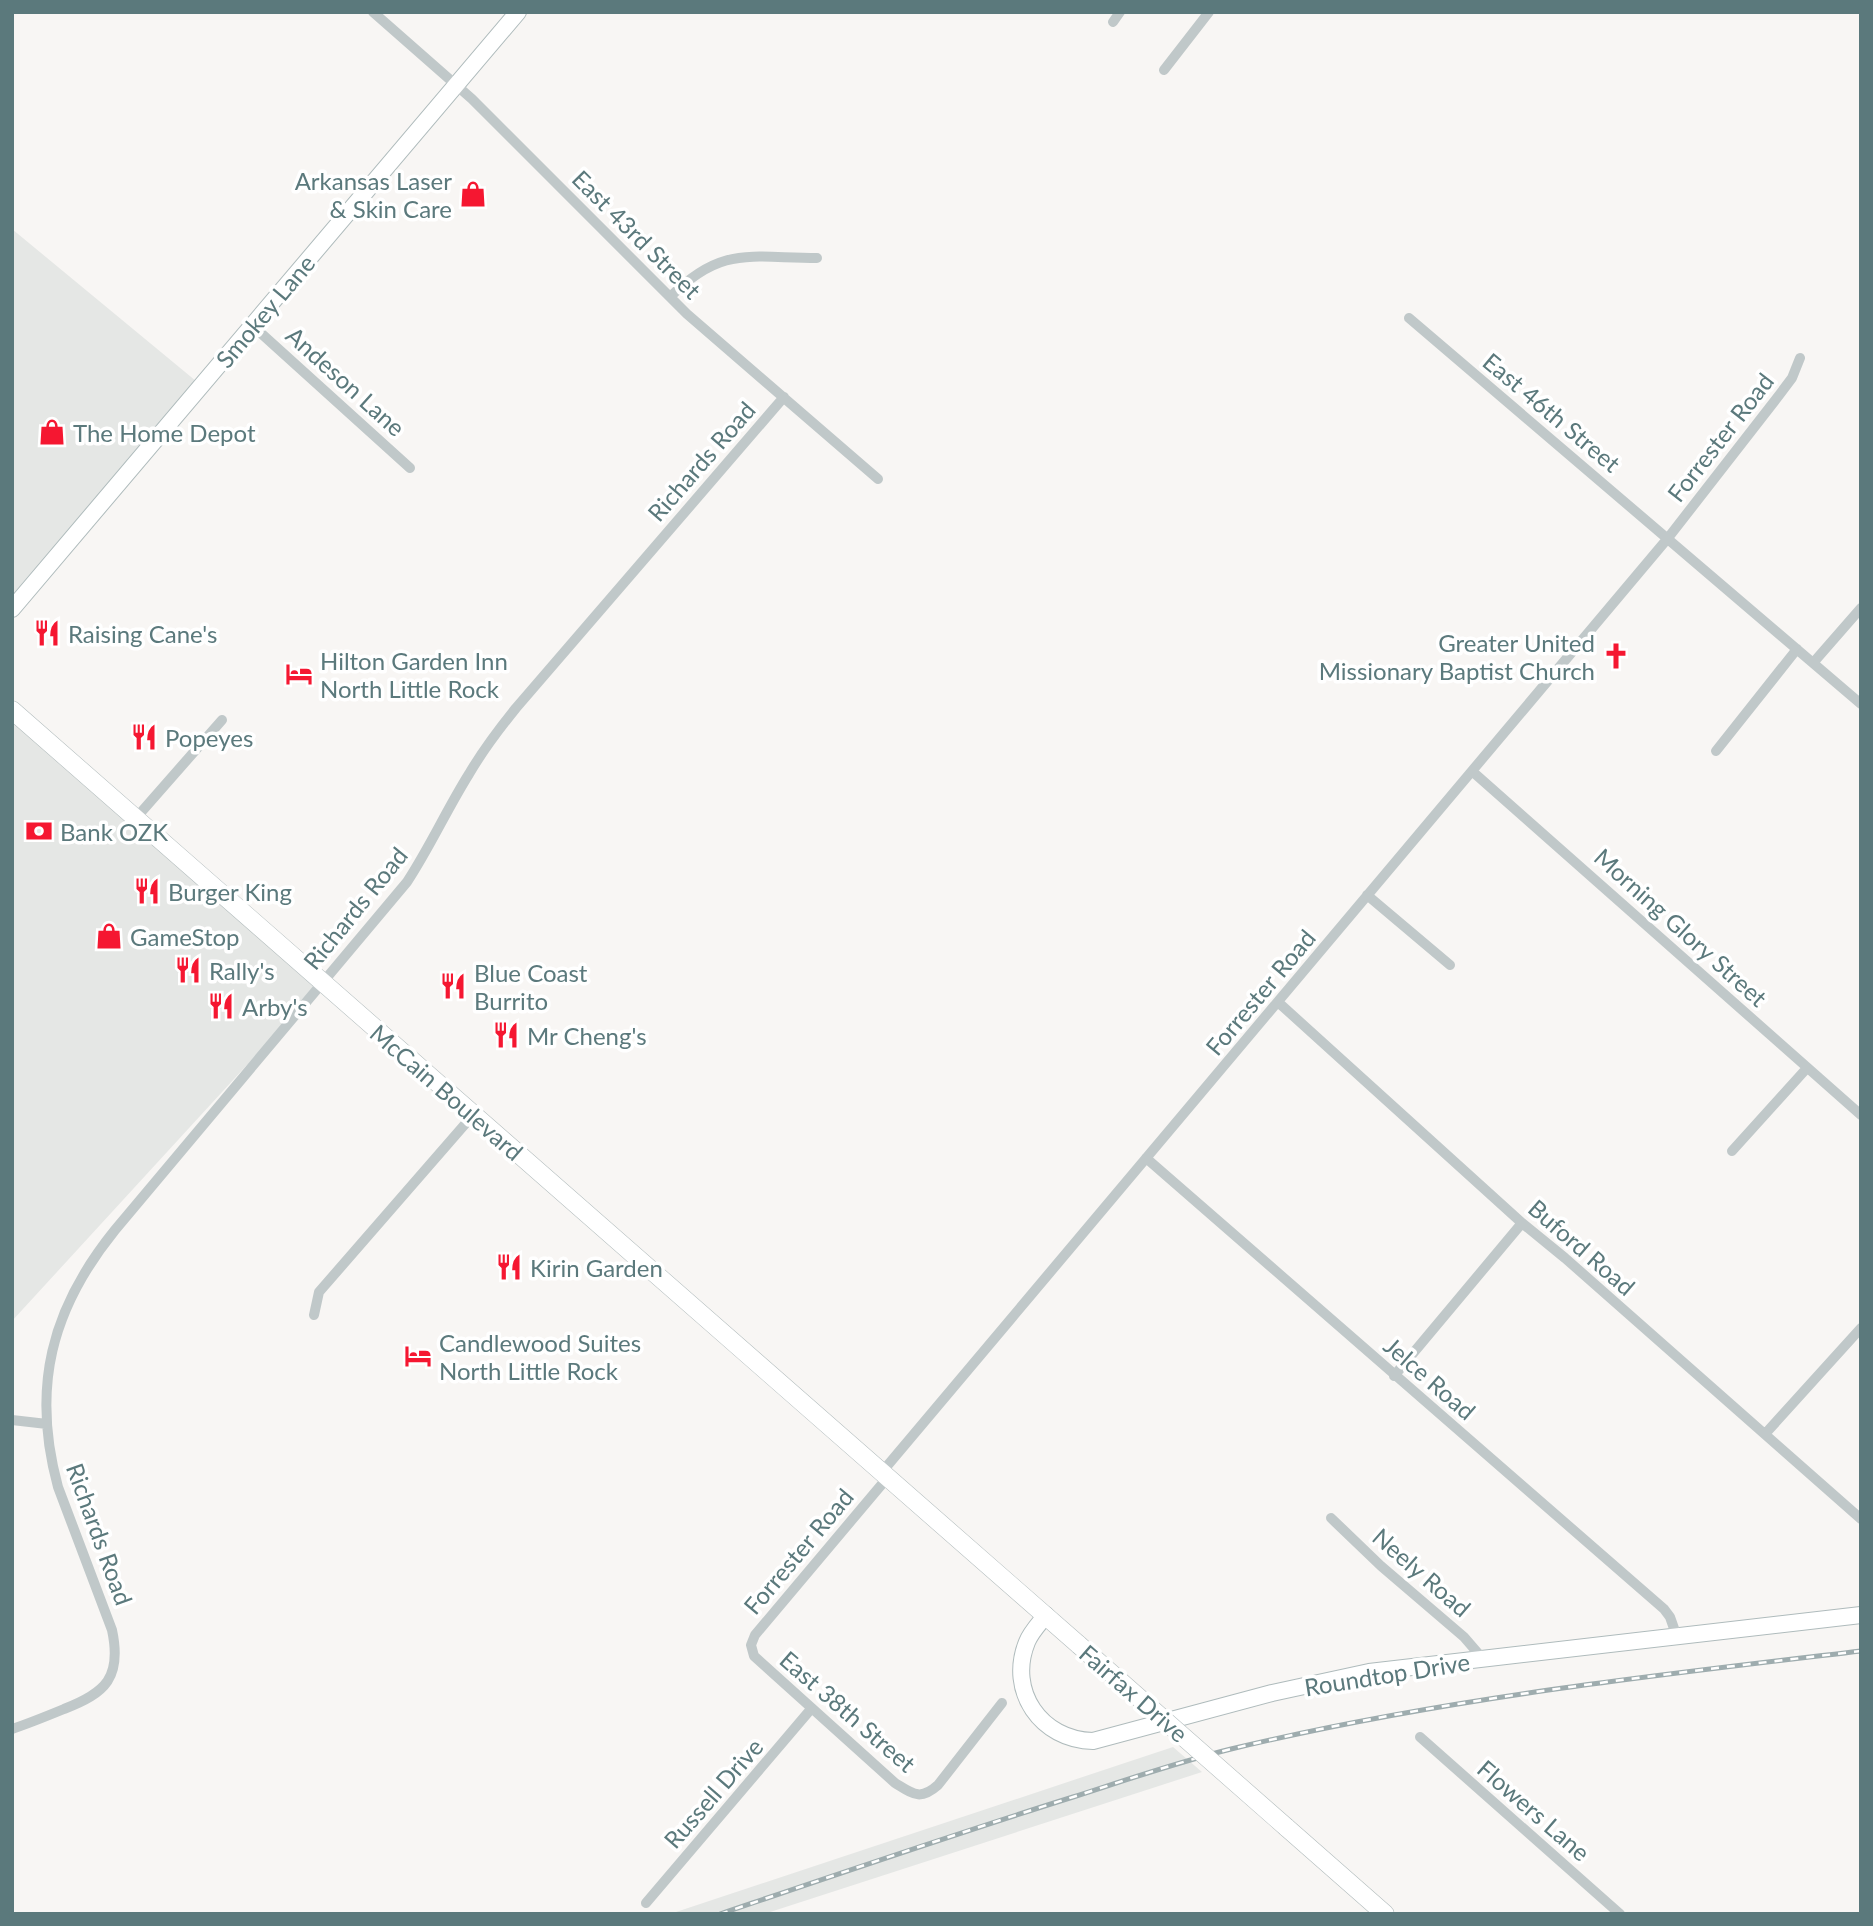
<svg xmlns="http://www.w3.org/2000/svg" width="1873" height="1926" font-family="Lato,sans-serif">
  <rect width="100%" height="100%" fill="#f8f6f4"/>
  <path fill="#e5e7e5" d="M12 229 202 386 12 610Z
    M12 710 323 982 12 1321Z
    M1173 1747 1202 1772 764 1914H670Z"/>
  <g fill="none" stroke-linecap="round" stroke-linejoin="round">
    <g stroke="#afbbbc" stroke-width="18">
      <path id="secondary" d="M12 609 518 12
        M1046 1615C1039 1624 1031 1632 1027 1642 1007 1691 1041 1740 1093 1741L1272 1693 1369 1672 1861 1615"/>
    </g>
    <g stroke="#b1bbbc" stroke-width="19">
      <path id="primary" d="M12 710 1079 1645
        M1286 1827 1385 1914"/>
    </g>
    <path stroke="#c0c8c9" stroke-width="10" d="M373 12 472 99 687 314 878 479
      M1113 22 1120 12
      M1164 70 1209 12
      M670 297C722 245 750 258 817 258
      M1409 318 1861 704
      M253 326 410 468
      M1813 663 1861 608
      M1716 751 1797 649
      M1473 772 1861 1115
      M136 818 222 720
      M1367 895 1450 965
      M1279 1003 1522 1223 1565 1258 1861 1519
      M1732 1151 1807 1068
      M1146 1158 1664 1609 1670 1617 1677 1637
      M314 1315 319 1292 473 1115
      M1394 1376 1522 1223
      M12 1420 47 1424
      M1765 1434 1861 1328
      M882 1472 1668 538 1780 394 1792 378 1800 358
      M888 1477 755 1635 751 1645 754 1656 895 1783C913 1794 920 1801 938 1785L1002 1703
      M1331 1518 1381 1566 1464 1637 1483 1659
      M12 1729C30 1723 47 1716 64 1709 106 1693 122 1677 112 1630L58 1487C31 1388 51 1309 115 1230L407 882C430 847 447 809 469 774 483 750 499 729 516 708L784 397
      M1420 1737 1620 1914
      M646 1903 811 1709"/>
    <use href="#secondary" stroke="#fff" stroke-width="16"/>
    <use href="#primary" stroke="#fff" stroke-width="18"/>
    <g stroke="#9eacae" stroke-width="5">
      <path id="rail" d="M720 1914C838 1874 955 1834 1073 1797 1126 1780 1178 1762 1231 1749 1439 1699 1649 1676 1861 1651"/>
    </g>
    <use href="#rail" stroke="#fff" stroke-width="2.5" stroke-dasharray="8" stroke-linecap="butt"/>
    <g stroke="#b1bbbc" stroke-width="19" stroke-linecap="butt">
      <path id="primary-bridge" d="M1079 1645 1286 1827"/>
    </g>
    <use href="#primary-bridge" stroke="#fff" stroke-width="18"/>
  </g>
  <defs>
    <g id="shop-bare" transform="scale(2.1)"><path d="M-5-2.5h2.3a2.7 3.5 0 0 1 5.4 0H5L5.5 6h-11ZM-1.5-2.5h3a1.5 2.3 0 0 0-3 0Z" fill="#f51731" stroke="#fff" stroke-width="2.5" paint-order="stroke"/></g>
    <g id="restaurant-bare" transform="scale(2.1)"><path d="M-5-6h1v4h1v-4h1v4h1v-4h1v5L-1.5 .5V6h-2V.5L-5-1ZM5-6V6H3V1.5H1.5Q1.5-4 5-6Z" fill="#f51731" stroke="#fff" stroke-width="2.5" paint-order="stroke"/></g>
    <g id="church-bare" transform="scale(2.1)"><path d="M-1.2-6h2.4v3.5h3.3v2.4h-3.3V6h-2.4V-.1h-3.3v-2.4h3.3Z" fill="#f51731" stroke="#fff" stroke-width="2.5" paint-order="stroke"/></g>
    <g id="hotel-bare" transform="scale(2.1)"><path d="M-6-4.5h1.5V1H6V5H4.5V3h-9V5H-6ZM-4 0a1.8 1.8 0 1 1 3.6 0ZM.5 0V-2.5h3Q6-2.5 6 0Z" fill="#f51731" stroke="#fff" stroke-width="2.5" paint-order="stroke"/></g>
    <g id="bank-bare" transform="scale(2.1)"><path d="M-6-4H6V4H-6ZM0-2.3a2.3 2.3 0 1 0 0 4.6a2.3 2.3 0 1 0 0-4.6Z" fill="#f51731" stroke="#fff" stroke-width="2.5" paint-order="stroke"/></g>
  </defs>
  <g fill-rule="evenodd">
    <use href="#shop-bare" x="473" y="194"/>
    <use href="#shop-bare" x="52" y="432"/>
    <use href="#restaurant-bare" x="47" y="633"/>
    <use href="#church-bare" x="1616" y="656"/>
    <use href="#hotel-bare" x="299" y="674"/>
    <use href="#restaurant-bare" x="144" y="737"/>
    <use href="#bank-bare" x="39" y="831"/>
    <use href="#restaurant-bare" x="147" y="891"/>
    <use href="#shop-bare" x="109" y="936"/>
    <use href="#restaurant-bare" x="188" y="970"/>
    <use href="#restaurant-bare" x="453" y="986"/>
    <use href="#restaurant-bare" x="221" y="1006"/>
    <use href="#restaurant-bare" x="506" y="1035"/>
    <use href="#restaurant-bare" x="509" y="1267"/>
    <use href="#hotel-bare" x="418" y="1356"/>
  </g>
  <g text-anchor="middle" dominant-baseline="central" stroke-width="7" stroke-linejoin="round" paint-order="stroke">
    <g font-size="24" fill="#5b797c" stroke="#fff" text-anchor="start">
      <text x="452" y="180" text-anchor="end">Arkansas Laser<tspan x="452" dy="28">&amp; Skin Care</tspan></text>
      <text x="73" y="432">The Home Depot</text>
      <text x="68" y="633">Raising Cane's</text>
      <text x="1595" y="642" text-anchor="end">Greater United<tspan x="1595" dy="28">Missionary Baptist Church</tspan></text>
      <text x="320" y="660">Hilton Garden Inn<tspan x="320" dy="28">North Little Rock</tspan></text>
      <text x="165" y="737">Popeyes</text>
      <text x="60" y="831">Bank OZK</text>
      <text x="168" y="891">Burger King</text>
      <text x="130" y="936">GameStop</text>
      <text x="209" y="970">Rally's</text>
      <text x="474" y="972">Blue Coast<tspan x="474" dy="28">Burrito</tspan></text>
      <text x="242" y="1006">Arby's</text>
      <text x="527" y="1035">Mr Cheng's</text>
      <text x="530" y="1267">Kirin Garden</text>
      <text x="439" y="1342">Candlewood Suites<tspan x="439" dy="28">North Little Rock</tspan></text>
    </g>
    <g font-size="24" fill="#5b797c" stroke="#fff">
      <text transform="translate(637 234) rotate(45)">East 43rd Street</text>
      <text transform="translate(265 311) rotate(-50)">Smokey Lane</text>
      <text transform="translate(346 381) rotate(42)">Andeson Lane</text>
      <text transform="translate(1552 412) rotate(40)">East 46th Street</text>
      <text transform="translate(1720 437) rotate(-52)">Forrester Road</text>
      <text transform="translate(701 461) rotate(-49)">Richards Road</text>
      <text transform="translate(355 908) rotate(-51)">Richards Road</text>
      <text transform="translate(1681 927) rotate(42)">Morning Glory Street</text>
      <text transform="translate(1260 992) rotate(-50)">Forrester Road</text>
      <text transform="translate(447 1092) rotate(41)">McCain Boulevard</text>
      <text transform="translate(1582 1247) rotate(41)">Buford Road</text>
      <text transform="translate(1430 1378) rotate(41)">Jelce Road</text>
      <text transform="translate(100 1534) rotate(70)">Richards Road</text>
      <text transform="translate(798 1551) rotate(-50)">Forrester Road</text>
      <text transform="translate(1422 1572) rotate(41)">Neely Road</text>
      <text transform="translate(1387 1674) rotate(-9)">Roundtop Drive</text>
      <text transform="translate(1134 1693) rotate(41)">Fairfax Drive</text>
      <text transform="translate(848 1711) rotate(41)">East 38th Street</text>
      <text transform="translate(713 1793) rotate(-49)">Russell Drive</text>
      <text transform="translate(1534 1810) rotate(41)">Flowers Lane</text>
    </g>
  </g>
  <rect width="1873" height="1926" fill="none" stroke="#5b797c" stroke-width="28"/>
</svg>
